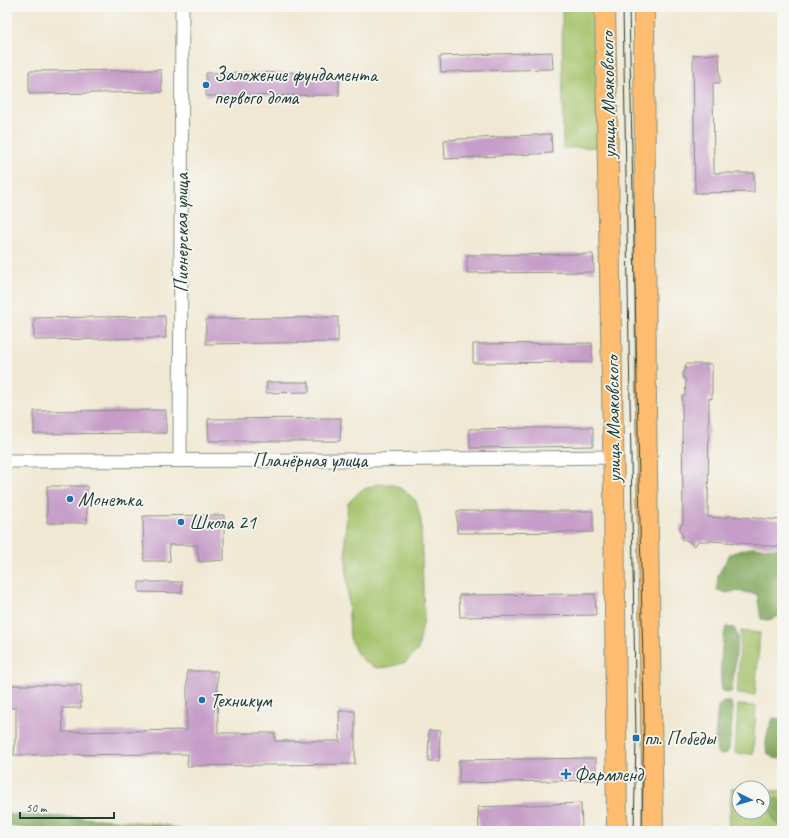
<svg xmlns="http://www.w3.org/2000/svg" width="789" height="838" font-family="Caveat,sans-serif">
  <rect width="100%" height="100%" fill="#f6f6f2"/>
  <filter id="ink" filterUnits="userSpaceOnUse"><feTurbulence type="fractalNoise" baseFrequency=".025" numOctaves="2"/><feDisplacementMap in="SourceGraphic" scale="8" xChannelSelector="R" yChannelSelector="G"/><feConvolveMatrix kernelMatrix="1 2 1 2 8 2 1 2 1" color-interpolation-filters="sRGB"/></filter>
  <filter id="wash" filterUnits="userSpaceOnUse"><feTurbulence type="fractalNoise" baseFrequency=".012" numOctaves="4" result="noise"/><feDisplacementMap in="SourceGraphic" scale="16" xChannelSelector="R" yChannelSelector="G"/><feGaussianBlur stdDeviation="0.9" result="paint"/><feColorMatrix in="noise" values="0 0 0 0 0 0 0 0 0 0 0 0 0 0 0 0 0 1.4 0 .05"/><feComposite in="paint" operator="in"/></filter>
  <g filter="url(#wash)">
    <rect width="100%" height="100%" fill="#f0e8d3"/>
    <path fill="#a3c168" stroke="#617f4e" d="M562 7H600V147L563 148Z
      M377 484H392L405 491 416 501 421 521 424 619 418 650 406 662 389 667 377 668 365 662 357 654 350 638 345 537 348 503 360 491Z
      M741 631 760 633 755 695 737 694Z
      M738 705 756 706 753 754 735 753Z
      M732 788 739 789V812H763V790L782 791V803L776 798 772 800 770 809 774 821 782 826V831H728Z"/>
    <path fill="#82a75c" stroke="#507248" d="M752 547 782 549V615L768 620 761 619 757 594 735 591 727 593 717 590 718 575 730 554Z
      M726 627 734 628 738 637 732 691 728 693 722 690C719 674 721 643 726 627Z
      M723 702H731L733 712 729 749 726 754 720 755 717 752 715 739 718 706Z
      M773 718 781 719 782 721V755L780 759C757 758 768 731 773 718Z
      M776 798 782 803V826L774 821 770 809 772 800Z
      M7 813 12 815C51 816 90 818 129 821 144 823 169 823 183 831H45L7 826Z"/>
    <g id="blocks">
      <path fill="#c69dc8" d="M552 52 553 69 441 72 440 56Z
        M719 54 720 83H713L714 173H754V192L695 193 693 55Z
        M161 70 162 92 29 94V71Z
        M339 72V95L206 96V73Z
        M551 134 552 153 445 159 444 140Z
        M593 254 594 272 467 273V255Z
        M165 316 166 338 34 340V318Z
        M338 317V342L206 344V319Z
        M592 343V362L473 363V344Z
        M686 364H712V399L709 398 708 517 726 518 727 516 782 520V547L714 541H698L695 546 688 541 682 540V535L680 531V526L683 524 682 396H685L686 381 683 377V373L685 369Z
        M267 382H309V392L266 393Z
        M166 410V433L34 434V411Z
        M341 418 340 441H209L208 419Z
        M593 427V446L470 448 469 429Z
        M47 486H87V523H47Z
        M457 511H593V532L457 533Z
        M224 515V560L199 562 197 545H169L170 561H144L143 516Z
        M139 582H182V593L139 592Z
        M595 594 596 615 460 617 459 595Z
        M187 671H217L218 733H275V741H340L339 711H355V764L187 766 188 754 14 755 15 739H16V708H7V685H81V708H62L63 732 187 730Z
        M429 730 440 731 439 761H428Z
        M596 758V780L459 783V760Z
        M581 803 582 831H479L478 807Z"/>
    </g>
  </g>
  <g filter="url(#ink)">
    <use href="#blocks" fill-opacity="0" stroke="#889284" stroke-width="1"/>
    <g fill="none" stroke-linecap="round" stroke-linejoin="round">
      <g stroke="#889284" stroke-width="15">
        <path id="minor" d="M180 460 182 7
          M7 461 352 460 614 457"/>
      </g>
      <g stroke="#889284" stroke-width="22">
        <path id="primary" d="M605 7 614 490 617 831
          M644 7 646 413 653 831"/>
      </g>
      <use href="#minor" stroke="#fff" stroke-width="13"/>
      <use href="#primary" stroke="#fdbc70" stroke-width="20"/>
      <path stroke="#1f3d34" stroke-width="1" d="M623 7 636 738 634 831
        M629 7 644 714 642 831"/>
    </g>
  </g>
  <g fill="#1f6fb2" stroke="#f6f6f2" stroke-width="1.5">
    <circle cx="206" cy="85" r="4"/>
    <circle cx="70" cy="499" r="4"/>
    <circle cx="181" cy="522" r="4"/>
    <circle cx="202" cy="700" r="4"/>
    <rect x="632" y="734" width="8" height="8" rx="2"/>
    <path d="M564 768h4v4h4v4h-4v4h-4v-4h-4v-4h4z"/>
  </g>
  <g text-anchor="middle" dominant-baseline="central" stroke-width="3.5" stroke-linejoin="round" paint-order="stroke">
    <g font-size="20" fill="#1f3d34" stroke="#f6f6f2" text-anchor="start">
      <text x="214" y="74">Заложение фундамента<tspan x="214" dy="23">первого дома</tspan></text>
      <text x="78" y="499">Монетка</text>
      <text x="189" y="522">Школа 21</text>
      <text x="210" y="700">Техникум</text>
      <text x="644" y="738">пл. Победы</text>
      <text x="574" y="774">Фармленд</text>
    </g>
    <g font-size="20" fill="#1f3d34" stroke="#f6f6f2">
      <text transform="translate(608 95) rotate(-91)">улица Маяковского</text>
      <text transform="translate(181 233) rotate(-90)">Пионерская улица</text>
      <text transform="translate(613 419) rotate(-91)">улица Маяковского</text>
      <text x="310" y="460">Планёрная улица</text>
    </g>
  </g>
  <rect width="789" height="838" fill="none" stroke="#f6f6f2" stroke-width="24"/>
  <g transform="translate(751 800) rotate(95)"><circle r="19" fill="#f6f6f2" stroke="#a0aca6"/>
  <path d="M0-3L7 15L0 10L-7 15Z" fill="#1f6fb2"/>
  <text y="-6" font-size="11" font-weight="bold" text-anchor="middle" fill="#1f3d34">С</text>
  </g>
  <path d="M20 812v6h94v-6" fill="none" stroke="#1f3d34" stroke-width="2"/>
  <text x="26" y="812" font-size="12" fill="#1f3d34" stroke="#f6f6f2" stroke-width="3" paint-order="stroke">50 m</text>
</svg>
